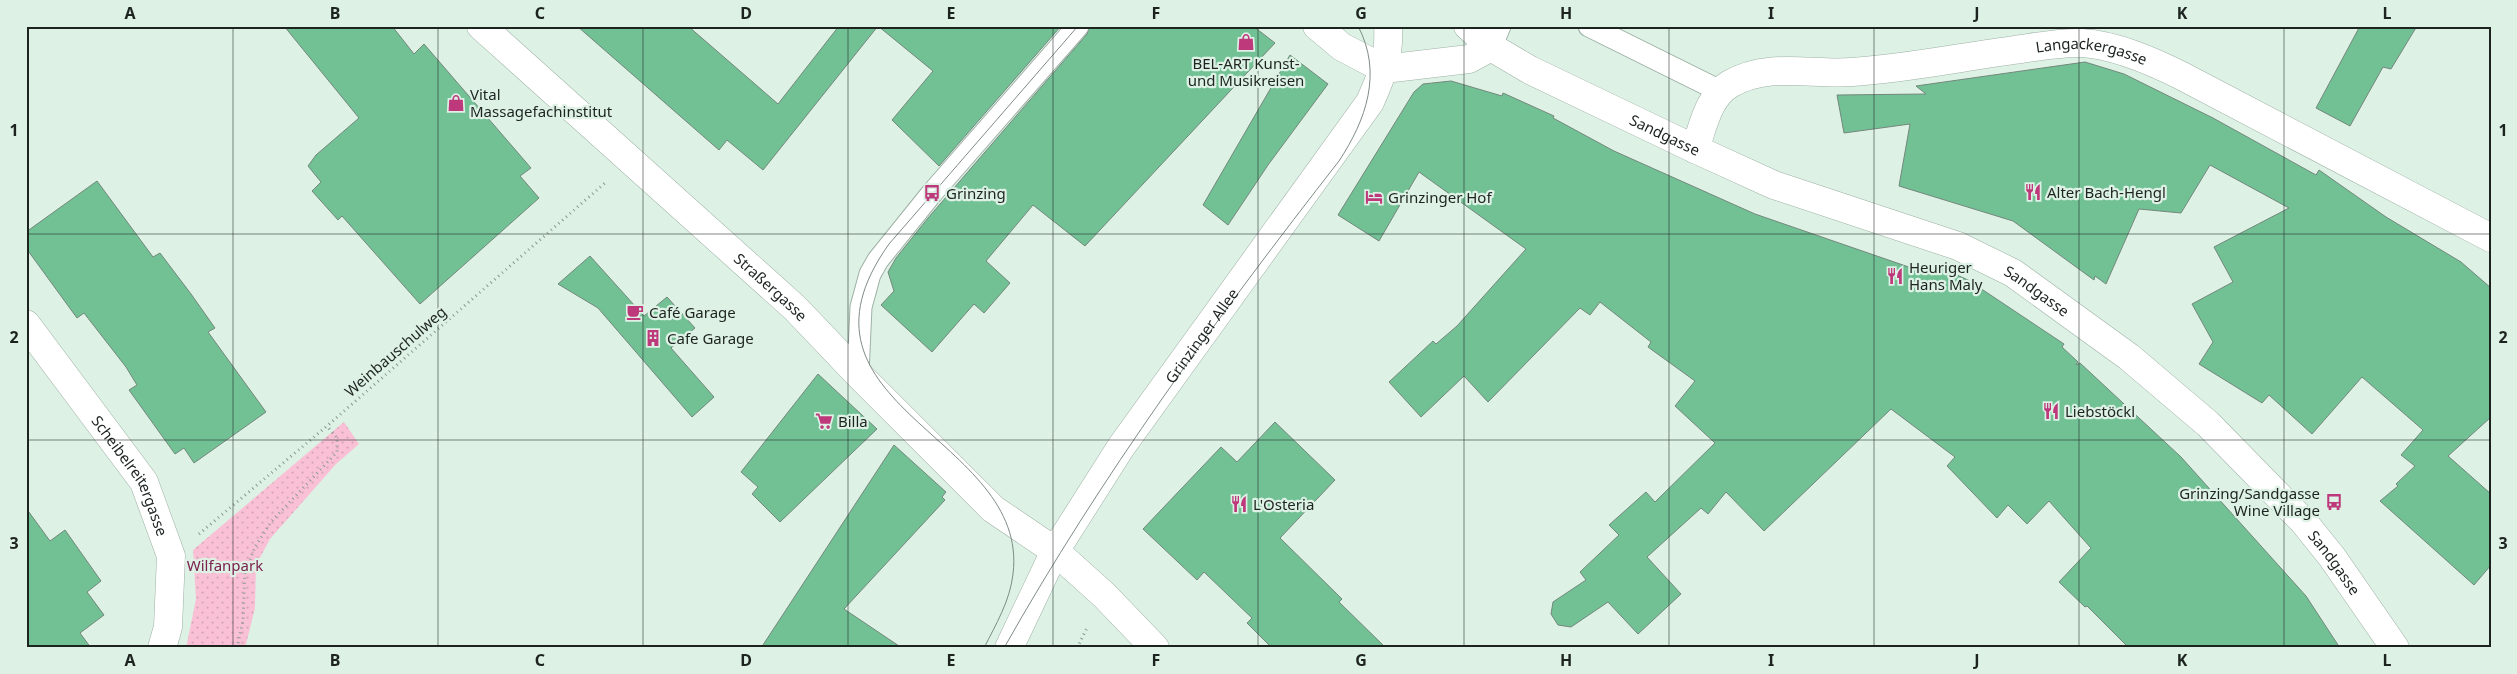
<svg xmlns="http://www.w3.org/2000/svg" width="2517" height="674" font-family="'Noto Sans',sans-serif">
  <defs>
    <pattern id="park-dots" width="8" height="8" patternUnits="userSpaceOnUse" patternTransform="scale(1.25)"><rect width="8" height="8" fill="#fac1d6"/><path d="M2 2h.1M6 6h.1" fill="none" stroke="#d6a6b7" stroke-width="1.8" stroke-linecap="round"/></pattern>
  </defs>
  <rect width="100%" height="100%" fill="#ddf1e5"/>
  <path fill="url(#park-dots)" d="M344 422 359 444 336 464 270 539 256 565 255 608 245 648H186L196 599 193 550Z"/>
  <path fill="#71c195" stroke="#74877c" d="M284 26H392L414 54 424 44 531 168 520 176 539 198 420 304 342 216 338 220 312 191 321 182 308 166 316 155 359 118Z
    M577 26H688L778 104 839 26H878L763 170 727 140 719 150Z
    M878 26H1061L939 166 892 120 933 71Z
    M1090 26H1253L1275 43 1085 246 1033 205 986 261 1010 283 984 313 974 304 932 352 881 305 894 291 888 272 896 258 928 218 1087 34Z
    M2360 26H2417L2391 69 2383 67 2350 126 2316 108Z
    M1290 55 1328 84 1268 165 1228 225 1203 205Z
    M2085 62 2124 74 2213 118 2316 175 2319 170 2386 217 2461 262 2491 288V417L2448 456 2491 494V565L2474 585 2380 501 2398 486 2396 484 2415 466 2401 455 2423 430 2362 377 2312 434 2269 395 2262 403 2199 364 2213 342 2192 304 2233 282 2214 247 2289 208 2210 165 2181 213 2139 209 2106 284 2095 276 2094 280 2013 221 1899 186 1910 124 1844 133 1837 95 1926 94 1916 86Z
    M1451 81 1502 96 1503 93 1554 116 1553 118 1614 151 1755 214 1929 274 1935 265 1968 280 2064 344 2062 347 2078 362 2076 365 2080 363 2181 457 2306 596 2340 648H2129L2087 606 2085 607 2059 582 2091 548 2049 501 2027 524 2008 505 1997 518 1947 466 1955 457 1891 409 1764 531 1726 492 1708 514 1701 508 1647 557 1681 594 1638 634 1608 602 1571 627 1558 625 1551 614 1553 602 1586 580 1580 572 1619 535 1609 525 1646 492 1655 502 1715 443 1675 406 1695 381 1648 347 1651 342 1600 302 1590 315 1580 308 1488 402 1464 376 1421 417 1389 382 1433 341 1436 344 1457 326 1526 249 1419 172 1379 241 1338 215 1414 92 1423 84Z
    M97 181 153 257 160 253 191 294 215 328 208 332 266 412 194 463 184 448 175 454 129 390 137 385 126 367 84 313 77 318 26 248V232Z
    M590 256 644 316 667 297 695 328 671 348 714 397 692 417 598 308 558 284Z
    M818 374 877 429 780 522 752 494 758 487 741 472Z
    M1275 422 1335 480 1280 538 1342 599 1339 602 1386 648H1272L1247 623 1252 618 1204 572 1197 580 1143 529 1221 447 1237 462Z
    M894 445 946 492 942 497 945 500 844 609 902 648H761Z
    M26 508 50 541 65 530 101 581 87 592 104 615 80 633 91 648H26Z"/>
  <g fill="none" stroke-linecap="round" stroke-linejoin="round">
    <g stroke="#9eb1a6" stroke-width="23">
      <path id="service" d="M1589 26 1720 91
        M1491 47 1500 26
        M858 374 861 307 870 274 878 260 932 193 1078 26"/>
    </g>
    <g stroke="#9eb1a6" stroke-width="29">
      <g id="minor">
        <path id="s1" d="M481 26 795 308 858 374 993 509 1055 551"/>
        <path id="s2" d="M1695 149C1703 127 1708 97 1730 84 1768 62 1811 75 1852 72 1904 69 1962 57 2014 50 2036 47 2060 42 2082 43 2116 45 2152 61 2182 76L2491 238"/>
        <path id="s3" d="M26 324 144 482 171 556 168 627 162 648"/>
      </g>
    </g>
    <g stroke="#9eb1a6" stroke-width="29">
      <g id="tertiary">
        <path d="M1317 26 1342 47 1384 69"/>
        <path id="s4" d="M1468 26 1491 47 1530 70 1695 149 1774 185 1958 246 2013 273 2129 357 2208 424 2303 521 2332 557 2395 648"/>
        <path d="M1384 69 1469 59 1491 47"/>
        <path d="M1055 551 1104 595 1155 648"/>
        <path id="s5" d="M1009 648 1055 551 1121 447 1370 102C1382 75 1390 56 1388 26"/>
      </g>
    </g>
    <path stroke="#8c9b92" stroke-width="3" stroke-dasharray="1 4" stroke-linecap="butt" d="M199 534 327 426 605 183
      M237 648 243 621 245 572 255 547 271 522 337 452V438L327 426
      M1077 648 1087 628"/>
    <use href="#service" stroke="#fff" stroke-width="21"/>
    <use href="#minor" stroke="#fff" stroke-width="28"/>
    <use href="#tertiary" stroke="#fff" stroke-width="28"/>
    <path stroke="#7f8c84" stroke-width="1" d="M984 648C996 624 1010 601 1013 574 1030 436 773 407 889 244L1078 26
      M1004 648C1101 476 1218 316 1339 161 1366 120 1383 73 1358 26"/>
  </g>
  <path fill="none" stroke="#1d2420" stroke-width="1" stroke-opacity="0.55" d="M233 26V648M438 26V648M643 26V648M848 26V648M1053 26V648M1258 26V648M1464 26V648M1669 26V648M1874 26V648M2079 26V648M2284 26V648M26 234H2491M26 440H2491"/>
  <defs>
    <g id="shop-bare" transform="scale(1.35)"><path d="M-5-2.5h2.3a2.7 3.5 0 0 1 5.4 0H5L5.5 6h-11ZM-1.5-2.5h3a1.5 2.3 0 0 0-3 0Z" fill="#be397b" stroke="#ddf1e5" stroke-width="2.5" paint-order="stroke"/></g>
    <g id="restaurant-bare" transform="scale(1.35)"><path d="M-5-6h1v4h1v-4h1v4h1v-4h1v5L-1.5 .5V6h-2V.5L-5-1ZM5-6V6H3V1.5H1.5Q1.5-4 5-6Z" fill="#be397b" stroke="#ddf1e5" stroke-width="2.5" paint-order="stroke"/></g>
    <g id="bus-bare" transform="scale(1.35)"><path d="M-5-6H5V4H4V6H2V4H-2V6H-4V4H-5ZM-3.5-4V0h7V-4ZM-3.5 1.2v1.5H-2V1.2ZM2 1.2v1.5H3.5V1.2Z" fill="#be397b" stroke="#ddf1e5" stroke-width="2.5" paint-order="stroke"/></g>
    <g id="hotel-bare" transform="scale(1.35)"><path d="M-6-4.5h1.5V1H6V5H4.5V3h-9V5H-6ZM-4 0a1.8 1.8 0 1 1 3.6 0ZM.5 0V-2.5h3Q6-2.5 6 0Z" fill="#be397b" stroke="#ddf1e5" stroke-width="2.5" paint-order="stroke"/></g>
    <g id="cafe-bare" transform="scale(1.35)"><path d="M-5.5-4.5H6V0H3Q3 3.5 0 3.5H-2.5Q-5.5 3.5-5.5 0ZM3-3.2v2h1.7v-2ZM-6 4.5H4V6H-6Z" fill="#be397b" stroke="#ddf1e5" stroke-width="2.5" paint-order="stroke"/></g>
    <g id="building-bare" transform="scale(1.35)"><path d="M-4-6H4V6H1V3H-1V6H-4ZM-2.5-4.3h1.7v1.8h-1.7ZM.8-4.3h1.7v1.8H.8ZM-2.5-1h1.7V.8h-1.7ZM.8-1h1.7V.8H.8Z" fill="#be397b" stroke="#ddf1e5" stroke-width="2.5" paint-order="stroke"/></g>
    <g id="supermarket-bare" transform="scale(1.35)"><path d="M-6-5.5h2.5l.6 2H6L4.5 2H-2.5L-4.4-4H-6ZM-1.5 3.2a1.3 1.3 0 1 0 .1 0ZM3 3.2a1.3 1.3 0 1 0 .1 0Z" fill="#be397b" stroke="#ddf1e5" stroke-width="2.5" paint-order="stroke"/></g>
  </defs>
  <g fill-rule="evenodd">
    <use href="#shop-bare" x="1246" y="42"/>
    <use href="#shop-bare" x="456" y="103"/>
    <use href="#restaurant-bare" x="2033" y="192"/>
    <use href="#bus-bare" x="932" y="193"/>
    <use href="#hotel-bare" x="1374" y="197"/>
    <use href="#restaurant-bare" x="1895" y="276"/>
    <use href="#cafe-bare" x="635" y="312"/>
    <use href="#building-bare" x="653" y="338"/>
    <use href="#restaurant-bare" x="2051" y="411"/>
    <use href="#supermarket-bare" x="824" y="421"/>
    <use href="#bus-bare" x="2334" y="502"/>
    <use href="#restaurant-bare" x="1239" y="504"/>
  </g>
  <g text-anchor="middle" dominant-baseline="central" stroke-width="4.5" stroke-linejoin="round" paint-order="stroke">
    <g font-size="15" fill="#1d2420" stroke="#ddf1e5">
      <text stroke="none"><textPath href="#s2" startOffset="442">Langackergasse</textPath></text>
      <text stroke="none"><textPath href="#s4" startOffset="226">Sandgasse</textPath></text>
      <text stroke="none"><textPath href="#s1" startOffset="390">Straßergasse</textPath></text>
      <text stroke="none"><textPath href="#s4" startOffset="631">Sandgasse</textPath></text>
      <text stroke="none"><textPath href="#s5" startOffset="368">Grinzinger Allee</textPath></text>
      <text transform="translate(395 351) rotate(-41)">Weinbauschulweg</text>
      <text stroke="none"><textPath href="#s3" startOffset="185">Scheibelreitergasse</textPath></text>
      <text stroke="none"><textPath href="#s4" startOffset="1036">Sandgasse</textPath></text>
    </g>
    <g font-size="15" fill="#1d2420" stroke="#ddf1e5" text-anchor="start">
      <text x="1246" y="63" text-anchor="middle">BEL-ART Kunst-<tspan x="1246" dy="17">und Musikreisen</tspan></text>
      <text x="470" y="94">Vital<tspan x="470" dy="17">Massagefachinstitut</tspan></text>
      <text x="2047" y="192">Alter Bach-Hengl</text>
      <text x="946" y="193">Grinzing</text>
      <text x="1388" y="197">Grinzinger Hof</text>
      <text x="1909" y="267">Heuriger<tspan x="1909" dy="17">Hans Maly</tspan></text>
      <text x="649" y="312">Café Garage</text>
      <text x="667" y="338">Cafe Garage</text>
      <text x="2065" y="411">Liebstöckl</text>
      <text x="838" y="421">Billa</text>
      <text x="2320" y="493" text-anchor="end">Grinzing/Sandgasse<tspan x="2320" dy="17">Wine Village</tspan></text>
      <text x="1253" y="504">L'Osteria</text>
    </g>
    <g font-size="15" fill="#7b214e" stroke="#ddf1e5">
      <text x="225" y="565">Wilfanpark</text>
    </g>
  </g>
  <rect width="2517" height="674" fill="none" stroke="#ddf1e5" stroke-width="55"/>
  <rect x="28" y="28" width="2462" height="618" fill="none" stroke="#1d2420" stroke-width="2"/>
  <g font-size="16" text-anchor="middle" font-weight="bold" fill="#1d2420">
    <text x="130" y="19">A</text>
    <text x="335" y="19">B</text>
    <text x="540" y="19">C</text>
    <text x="746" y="19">D</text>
    <text x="951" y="19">E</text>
    <text x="1156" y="19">F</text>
    <text x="1361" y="19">G</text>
    <text x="1566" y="19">H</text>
    <text x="1771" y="19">I</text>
    <text x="1977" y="19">J</text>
    <text x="2182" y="19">K</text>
    <text x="2387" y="19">L</text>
    <text x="14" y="136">1</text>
    <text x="2503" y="136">1</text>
    <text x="14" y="343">2</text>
    <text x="2503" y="343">2</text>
    <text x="14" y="549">3</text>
    <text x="2503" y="549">3</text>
    <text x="130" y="666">A</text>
    <text x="335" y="666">B</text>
    <text x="540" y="666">C</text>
    <text x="746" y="666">D</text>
    <text x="951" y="666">E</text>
    <text x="1156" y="666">F</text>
    <text x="1361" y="666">G</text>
    <text x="1566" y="666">H</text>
    <text x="1771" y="666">I</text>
    <text x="1977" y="666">J</text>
    <text x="2182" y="666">K</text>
    <text x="2387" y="666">L</text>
  </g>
</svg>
